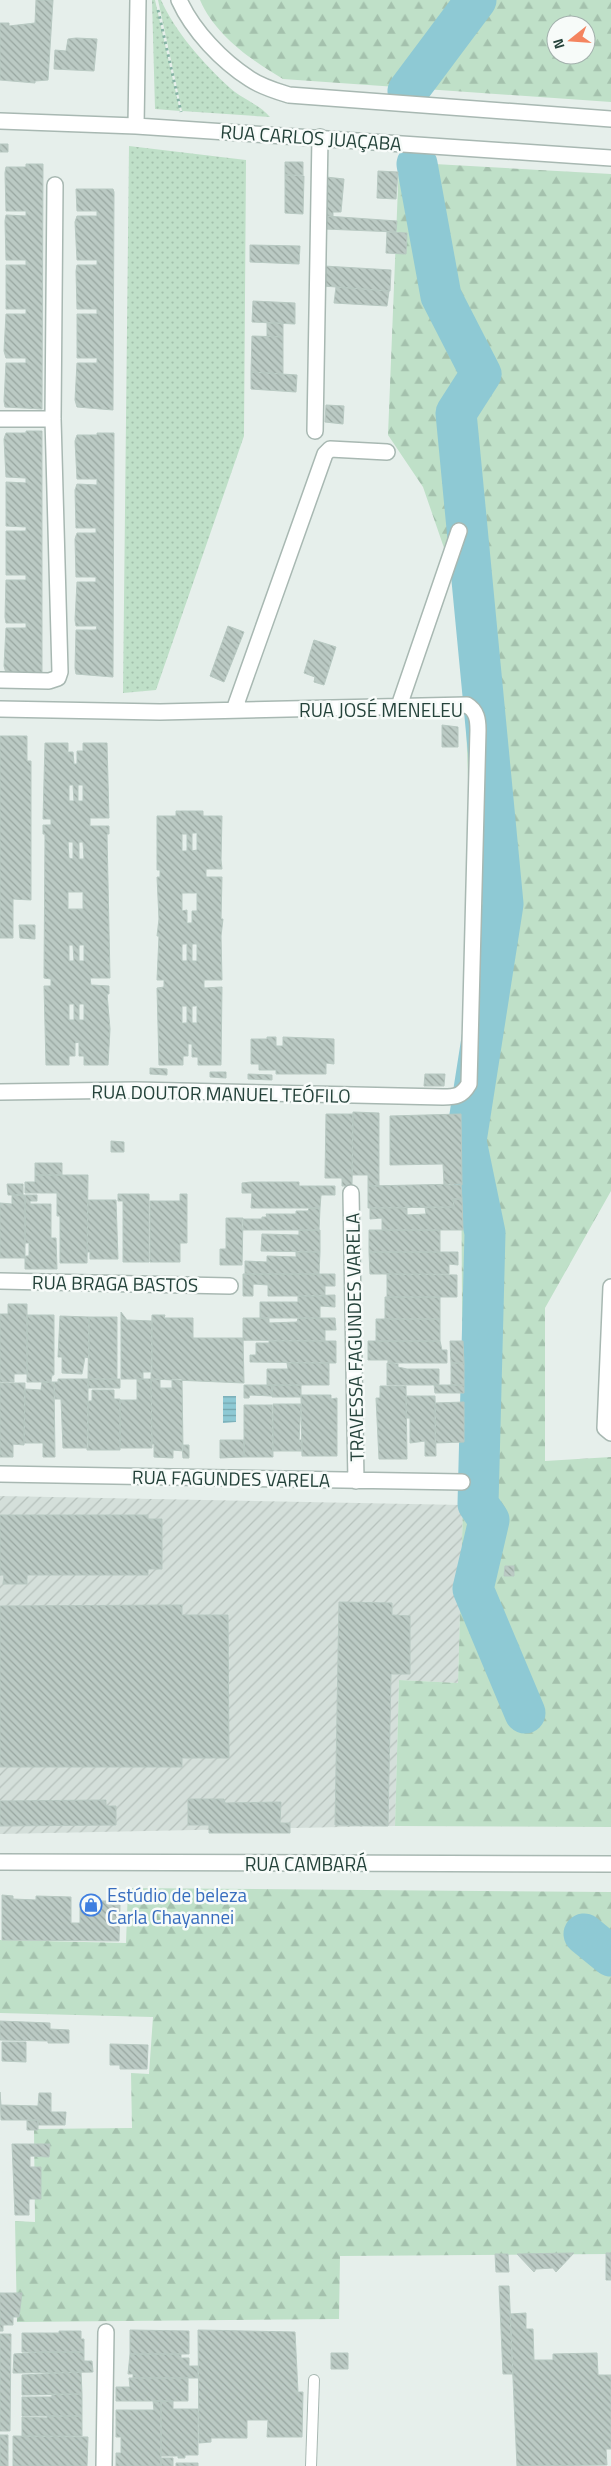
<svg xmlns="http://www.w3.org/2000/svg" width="611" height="2466" font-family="'Titillium Web',sans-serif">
  <defs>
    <pattern id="industrial-furrows" width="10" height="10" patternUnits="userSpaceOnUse" patternTransform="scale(1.25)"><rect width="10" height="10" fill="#d4dfda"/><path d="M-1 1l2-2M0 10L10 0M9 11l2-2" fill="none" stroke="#b6c1bc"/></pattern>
    <pattern id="grass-dots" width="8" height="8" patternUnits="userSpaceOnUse" patternTransform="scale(1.25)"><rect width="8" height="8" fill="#bfe0c8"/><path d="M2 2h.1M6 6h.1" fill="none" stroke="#a4c1ad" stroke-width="1.8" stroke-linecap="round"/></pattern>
    <pattern id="forest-firs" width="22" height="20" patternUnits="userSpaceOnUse" patternTransform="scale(1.25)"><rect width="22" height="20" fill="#bfe0c8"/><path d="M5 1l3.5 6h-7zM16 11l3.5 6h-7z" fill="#a4c1ad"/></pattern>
    <pattern id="water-rules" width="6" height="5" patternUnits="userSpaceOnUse" patternTransform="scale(1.25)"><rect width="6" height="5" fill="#8ec9d4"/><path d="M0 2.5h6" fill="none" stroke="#74a5ad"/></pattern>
    <pattern id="building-back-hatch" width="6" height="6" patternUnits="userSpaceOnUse" patternTransform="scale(1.25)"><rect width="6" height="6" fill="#bbcac4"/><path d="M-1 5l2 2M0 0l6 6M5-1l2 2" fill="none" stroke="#98a6a0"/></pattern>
  </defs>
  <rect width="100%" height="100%" fill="#e6efeb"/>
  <path fill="url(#industrial-furrows)" d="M0 1496 463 1505 458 1683 399 1680 395 1826 0 1834Z"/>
  <path fill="url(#grass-dots)" d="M152 0H155L180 111 155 109Z
    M158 0H161C176 33 203 63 230 88 242 99 259 104 270 117L182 111Z
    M129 146 246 160 244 436 156 690 123 693Z"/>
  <path fill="url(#forest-firs)" fill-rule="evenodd" d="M200 0H611V102L283 79C251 60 215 35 200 0ZM556 25H586V55H556Z
    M399 162 611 174V1191L545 1308V1461L611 1457V1827L395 1826 399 1680 458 1683 463 1505 461 1109 470 841 462 600 423 487 388 435Z
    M128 1888 611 1892V2254L340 2256 339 2319 17 2322 15 2221 35 2222 34 2129 132 2128 131 2073 149 2074 153 2017 0 2013V1940L126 1943Z"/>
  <path fill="url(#water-rules)" d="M223 1396H236V1422L223 1423Z"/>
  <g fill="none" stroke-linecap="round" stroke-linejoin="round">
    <path stroke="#8ec9d4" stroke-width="41" d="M408 91 476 0
      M417 164 441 296 481 374 456 413 503 904 466 1141 485 1233 478 1504 489 1520 473 1589 525 1713
      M584 1934 611 1956"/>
  </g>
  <path fill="url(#building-back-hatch)" stroke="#b8c9c2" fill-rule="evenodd" d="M36 0H53L48 80 35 81V83L0 80V23H9V26L35 23Z
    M76 38 97 39 94 71 54 69 55 50 66 51 68 39Z
    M0 144H8V152H0Z
    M285 162H303V175H285Z
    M26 164H43L42 409 5 407 4 401 6 363H26V358H6L4 351 6 314H26V309H6V265H26V260H6L5 221 6 215 26 216V211H6L5 173 6 167H26Z
    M378 171 398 172 396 199 377 198Z
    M285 175 304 176 303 214 285 213Z
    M326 177 344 179 341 212H333V217L324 216Z
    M76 189H113L114 192 113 410 77 407 75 400 77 363H97V358H77V314H97V309H77L76 271 77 265H97V260H77L75 222 77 216H97V211H77Z
    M326 216 397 221 396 232 325 229Z
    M387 232 407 233 406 254 386 253Z
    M250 245 300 246 299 264 250 262Z
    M324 266 391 270 390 291 323 286Z
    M336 287 389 291 387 306 334 303Z
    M253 301 295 303V324L252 322Z
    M267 323H283V337L267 336Z
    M252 336 283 337V374L251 372Z
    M251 372 297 375 296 392 251 389Z
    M326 405 344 406 343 424 325 422Z
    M26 431H42V675L6 673 4 666 6 628H26V623H6L5 617 6 580H26V575H6V531H26V527L6 526V482L26 483V478L6 477 4 439 6 433H26Z
    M97 433H114L113 677 76 674 75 668 76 630H96L97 626H76L75 620 77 582H96V577H76L75 539 77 533H96V528H76L75 490 77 484 97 485V479H77L75 441 77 435H97Z
    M228 626 244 632 224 682 210 676Z
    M314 640 336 647 324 685 314 682 315 677 304 673Z
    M442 725 458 727V747H442Z
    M0 736H27V761H31V900L13 899V938H0Z
    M45 743H68V752H73L74 764H77V751H83V743H107L109 818H90V826H109V834H107L110 978H90L91 985 109 986V994H107L110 1029 108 1065H84V1056H79V1042L75 1043V1056H69V1065H46L44 986H51V979L44 978 45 834H43V825H51V819H43ZM69 785H73L74 801H69ZM78 785H83V801H78ZM68 842H73V859L69 858ZM79 842H83L84 859H79ZM68 892H83V909H68ZM69 945H73L74 961H69ZM79 945H84V961H79ZM69 1004H74V1020H69ZM79 1004H84V1020H79Z
    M176 811H203V816H222L221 860 222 869H206V877H222L221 919H223L221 936 222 980H204V988L222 987 221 1065H198V1057H192V1044H188V1056H183V1065H159L157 988 164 987V980H157L159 936H157L159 919 157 877H160V870H157V816H176ZM192 833H197V850L192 851ZM182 834H187V851H182ZM182 893H197V911H192V923H187V910L182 911ZM182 944H187V961H182ZM192 944H197V961H192ZM182 1006H187V1023H182ZM192 1006H197V1023H192Z
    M19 925H35V939L20 938Z
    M267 1037H276V1046H283V1037L334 1039V1064L326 1063V1074H276V1070H259V1064H251V1039H267Z
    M150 1068 167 1069V1075L150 1074Z
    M210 1072H226V1078L210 1077Z
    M248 1074 272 1075V1080L248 1079Z
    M425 1074H445L444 1086H424Z
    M353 1112 379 1113V1186H368V1175H352Z
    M326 1114H353L352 1186H342V1178H325Z
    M461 1114 462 1185H444L443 1164 390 1165V1116Z
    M111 1141 124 1142V1152H111Z
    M35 1163H62V1175H35Z
    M35 1175H88L87 1263H60V1216H57V1193H25V1182H35Z
    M251 1182H299V1186H335V1195H321L320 1208H251L252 1193H242V1183Z
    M7 1184H23V1195H8Z
    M461 1184 462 1199H453L454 1207 368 1208V1186Z
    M118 1194H149V1262H123V1201H118Z
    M180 1194H187V1243H180V1262H150V1201H180Z
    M12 1195H25V1258H0V1203L12 1204Z
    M25 1195H37V1201H30V1204H51V1238H56L57 1269H25V1256H29V1243H25Z
    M453 1199H462L463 1230H382V1218L370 1219V1208H407V1215L426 1214 425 1207H454Z
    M88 1200H116L118 1259H90V1252H87Z
    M309 1208H320L319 1230H242V1219H262V1217H267L266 1214H296V1211H308Z
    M226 1218H243L242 1265H220V1249H226Z
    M299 1230H320V1252L261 1251 262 1234 299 1235Z
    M369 1230H440V1252H369Z
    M296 1252H320L319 1274H245V1261L267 1262V1256L296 1257Z
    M369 1252H458V1265L449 1264V1274H370Z
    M243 1274H335V1286H325V1296H268V1285L253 1284V1296H243Z
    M387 1274 457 1275V1297H387Z
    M335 1295V1307L320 1306V1318H260V1302H298V1296Z
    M385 1297H440V1319H385Z
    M8 1304H27V1374H14V1382H0V1314H8Z
    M121 1312 127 1320 152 1321V1372H143V1379H121Z
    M27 1315H54V1375H52L51 1382H27Z
    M152 1315H165L164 1318H193V1338H243L244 1383 151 1379Z
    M60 1316 89 1317V1358L85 1357 82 1374 62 1373V1357H58Z
    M89 1317H117V1379H88Z
    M243 1318H269V1323L297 1322 298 1318H335L336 1330H325V1341L243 1340Z
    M376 1319H440V1341H376Z
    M269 1341H336V1363L250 1362V1355H256V1343H269Z
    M368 1341H440L442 1350H447V1363H388V1360H368Z
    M450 1341H463L464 1363H451Z
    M287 1363H329V1385H267V1369H288Z
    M387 1363 398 1364V1367L407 1369H439V1385H387Z
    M451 1363H464V1385H451Z
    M58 1379H88V1448H63L61 1399H55L54 1382H58Z
    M88 1379H120V1388H88Z
    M137 1379H151L152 1448H120V1400H137Z
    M151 1379H160V1388H172V1379H182L183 1451 173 1450V1458L154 1457V1444H152Z
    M42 1382H54L55 1457H43V1443H24L25 1389 41 1390Z
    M0 1383H25L24 1445 13 1444V1457H0Z
    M244 1385H272V1396L250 1395 249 1398H244Z
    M272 1385H301V1397H272Z
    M434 1385H464V1393H435Z
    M380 1386H406L407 1459H379L376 1398H380Z
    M92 1390H114V1399H120V1450H87L88 1401H92Z
    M301 1395H331V1399L337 1398V1456H302Z
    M406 1396H435L436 1456H425V1441L410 1443V1418H406Z
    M464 1402V1442L435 1443V1403Z
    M273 1404H301L299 1440H302V1451H273Z
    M244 1405H272L273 1457H244Z
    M220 1440H244V1457L220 1458Z
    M182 1445H189V1458H183Z
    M0 1515H148V1519H162V1569H148V1575H27V1584H3L4 1575H0Z
    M505 1566H514V1576H504Z
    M339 1602 392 1603V1615L410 1616V1674H391L388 1826 335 1825Z
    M182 1605V1615H228L229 1758H182V1767H0V1606Z
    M188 1799H224L225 1803 281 1802 280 1823H290V1833H209V1825H188Z
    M106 1800V1806H116V1825L0 1826V1801Z
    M2 1895 13 1896V1899L36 1900V1896L71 1897V1923H80V1904H90V1901H112L111 1905H120L119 1941 2 1940Z
    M0 2021 50 2023V2029L69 2030V2043H48V2041L0 2040Z
    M2 2042H26V2062L2 2061Z
    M110 2044 148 2045 147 2069H120V2065H110Z
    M0 2092 1 2105 38 2106 39 2093H51V2112H66L65 2125H38V2120H1Z
    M27 2120H38V2130H27Z
    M12 2144H50L49 2157 30 2156V2167H41V2199H29V2215H15Z
    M574 2253 556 2272 553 2268 536 2269 534 2272 517 2254Z
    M606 2253H611V2280H606Z
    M495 2254H508L509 2272H496Z
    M499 2286H509L513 2374H503Z
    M0 2293H22L19 2317H13V2325H3V2331H0Z
    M526 2313V2329H533L534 2360H553V2354L597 2353 598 2375H611V2449H606L607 2465 517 2466 510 2314Z
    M130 2330 189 2331V2354H130Z
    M198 2330 295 2332 298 2392H303L302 2437H267L268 2420H247V2438H211V2442L199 2443Z
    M59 2331H81V2339H84V2352H22V2333H59Z
    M0 2334H11L10 2431H0Z
    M41 2352H84V2361H92L93 2372 13 2373 14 2354Z
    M331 2353H348V2369H331Z
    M130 2354H181V2358H189V2366H198V2378H133V2374H128Z
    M81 2372 82 2394 22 2395V2375Z
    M129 2378H188V2401H116V2387H130Z
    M52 2394H82V2416H22V2397H52Z
    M153 2401H161V2466H116V2453H121V2437H116V2410H154Z
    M161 2401H173V2409H198V2455H185V2458H178V2456H161Z
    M47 2416H82V2436H22V2417L47 2418Z
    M0 2435H8V2466H0Z
    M13 2436 88 2437 87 2466H13Z
    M161 2458H173V2466H161Z
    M176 2463H198V2466H176Z"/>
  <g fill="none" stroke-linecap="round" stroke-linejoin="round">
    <g stroke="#a8b8b2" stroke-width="12">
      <path id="service" d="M311 2466 314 2380"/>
    </g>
    <g stroke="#a8b8b2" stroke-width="18">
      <path id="minor" d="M0 419H53
        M315 431 320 137
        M0 680 49 681 58 678 60 672 53 419 55 185
        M399 706 459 531
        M0 709 160 712 467 705C477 711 478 720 478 730L469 1084C462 1096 456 1097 443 1097L136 1090 0 1092
        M234 710 325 454 330 449 387 452
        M351 1193 356 1481
        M0 1281 230 1286
        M611 1287 605 1428 611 1433
        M0 1474 462 1482
        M0 1862 611 1864
        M104 2466 106 2332"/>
    </g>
    <g stroke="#a8b8b2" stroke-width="18">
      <path id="tertiary" d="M179 0C193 31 222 61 250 79 262 87 276 91 289 95L611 119
        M0 121 136 126 611 158
        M136 126 138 0"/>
    </g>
    <path stroke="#86b3a5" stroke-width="3" stroke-dasharray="2.5 4" stroke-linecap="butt" d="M158 10 181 112"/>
    <use href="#service" stroke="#fff" stroke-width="10"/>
    <use href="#minor" stroke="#fff" stroke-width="15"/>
    <use href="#tertiary" stroke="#fff" stroke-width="15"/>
  </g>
  <defs>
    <g id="shop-ring" transform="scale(1.125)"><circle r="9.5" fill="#f7fbf9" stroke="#3f7fe0" stroke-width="1.5"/><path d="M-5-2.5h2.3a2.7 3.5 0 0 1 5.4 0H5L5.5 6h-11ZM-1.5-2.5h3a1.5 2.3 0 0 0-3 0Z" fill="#3f7fe0"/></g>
  </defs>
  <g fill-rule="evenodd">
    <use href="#shop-ring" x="91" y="1905"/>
  </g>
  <g text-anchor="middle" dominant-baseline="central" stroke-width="5" stroke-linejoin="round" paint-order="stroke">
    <g font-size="19" fill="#24423a" stroke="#f7fbf9">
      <text transform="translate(311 137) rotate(4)">RUA CARLOS JUAÇABA</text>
      <text x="381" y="709">RUA JOSÉ MENELEU</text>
      <text transform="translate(221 1093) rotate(1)">RUA DOUTOR MANUEL TEÓFILO</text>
      <text transform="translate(115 1283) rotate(1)">RUA BRAGA BASTOS</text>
      <text transform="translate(354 1337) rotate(-91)">TRAVESSA FAGUNDES VARELA</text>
      <text transform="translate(231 1478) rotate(1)">RUA FAGUNDES VARELA</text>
      <text x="306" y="1863">RUA CAMBARÁ</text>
    </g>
    <g font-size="19" fill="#366cbe" stroke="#f7fbf9" text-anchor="start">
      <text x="107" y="1894">Estúdio de beleza<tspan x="107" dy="22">Carla Chayannei</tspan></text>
    </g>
  </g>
  <g transform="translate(571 40) rotate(253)"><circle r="24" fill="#f7fbf9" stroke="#a3b1ad"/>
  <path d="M0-4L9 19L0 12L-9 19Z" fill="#f4845f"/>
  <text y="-8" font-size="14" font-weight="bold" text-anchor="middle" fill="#24423a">N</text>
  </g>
</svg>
